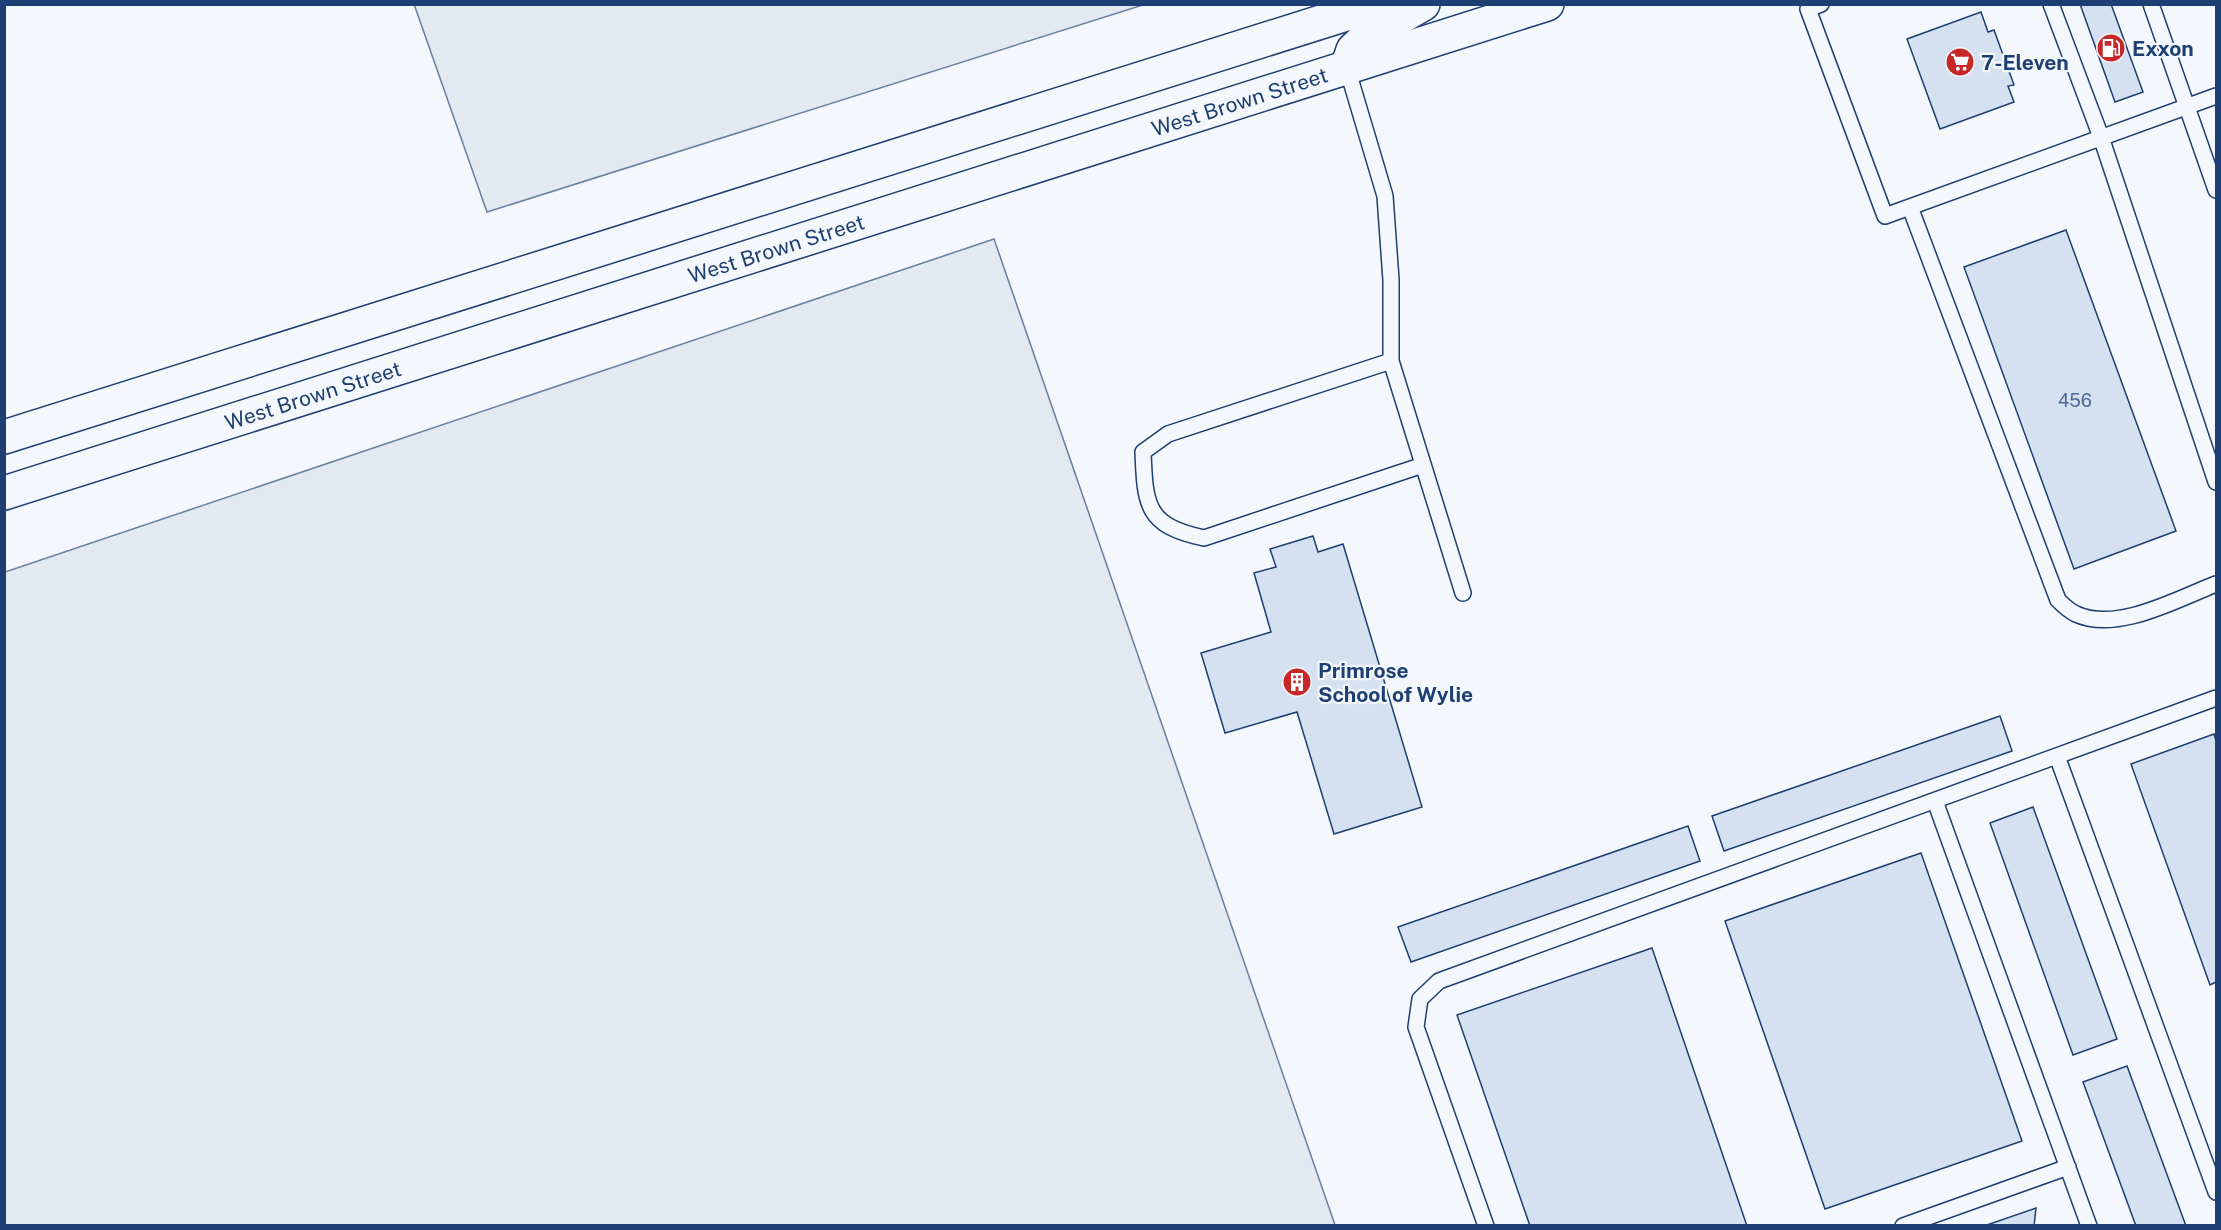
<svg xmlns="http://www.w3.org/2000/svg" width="2221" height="1230" font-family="'Public Sans',sans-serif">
  <rect width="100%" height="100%" fill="#f4f7fb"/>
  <path fill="#e3e9f0" stroke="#687fa3" stroke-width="1.5" d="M414 4H1143V5L487 212Z
    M994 239 1335 1225H5V572Z"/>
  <path fill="#d5e0f0" stroke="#1d3f73" stroke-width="1.5" d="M2080 4H2111L2143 92 2115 102Z
    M1981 12 1988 32 1994 30 2014 85 2008 86 2014 102 1940 129 1907 39Z
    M2066 230 2176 531 2074 569 1964 267Z
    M1313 536 1318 552 1343 544 1422 807 1334 834 1297 712 1225 733 1201 653 1271 632 1254 573 1276 567 1270 549Z
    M2000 716 2012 751 1724 851 1712 816Z
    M2214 734 2216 741V982L2210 985 2131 764Z
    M2033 807 2117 1039 2073 1055 1990 823Z
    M1688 826 1700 861 1411 962 1398 927Z
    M1921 853 2022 1141 1825 1209 1725 921Z
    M1652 948 1747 1226H1530L1457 1015Z
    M2127 1066 2186 1226H2136L2083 1082Z
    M2036 1208 2034 1226H1984Z"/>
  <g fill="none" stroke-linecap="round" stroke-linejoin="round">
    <g stroke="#1d3f73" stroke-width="18">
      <path id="service" d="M1821 4 1808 9 1885 216 2216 96
        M2051 4 2101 137 2216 482
        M2151 4 2216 190
        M1347 68 1385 196 1391 280V361L1463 593
        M1910 207 2058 600C2063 605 2069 611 2076 614 2117 633 2177 599 2216 584
        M1391 361 1168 434 1143 452C1145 505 1146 526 1204 538L1423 465
        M2057 756 2216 1192
        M1935 801 2089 1226
        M1486 1226 1416 1027 1420 999 1439 981 2216 698
        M1903 1226 2068 1167"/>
    </g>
    <g stroke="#1d3f73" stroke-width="36">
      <g id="secondary">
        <path d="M1347 68 1353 50 1368 36 1423 4"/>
        <path d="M4 437 1378 4"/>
        <path id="s1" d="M4 493 1547 4"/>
      </g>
    </g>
    <use href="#service" stroke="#f4f7fb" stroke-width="15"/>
    <use href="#secondary" stroke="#f4f7fb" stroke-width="33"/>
  </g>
  <defs>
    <g id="fuel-disc" transform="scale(1.5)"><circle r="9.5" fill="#c62828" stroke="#f4f7fb"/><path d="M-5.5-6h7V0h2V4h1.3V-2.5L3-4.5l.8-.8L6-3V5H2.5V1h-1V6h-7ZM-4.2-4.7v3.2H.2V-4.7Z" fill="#fff"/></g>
    <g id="supermarket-disc" transform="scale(1.5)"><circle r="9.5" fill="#c62828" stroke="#f4f7fb"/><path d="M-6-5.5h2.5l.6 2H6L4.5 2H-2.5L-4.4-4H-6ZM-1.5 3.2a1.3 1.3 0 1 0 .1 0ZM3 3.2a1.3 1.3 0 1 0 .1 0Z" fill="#fff"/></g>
    <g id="building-disc" transform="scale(1.5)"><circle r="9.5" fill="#c62828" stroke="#f4f7fb"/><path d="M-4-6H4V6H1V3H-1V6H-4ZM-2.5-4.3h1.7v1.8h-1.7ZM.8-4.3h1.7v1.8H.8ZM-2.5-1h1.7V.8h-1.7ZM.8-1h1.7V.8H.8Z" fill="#fff"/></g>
  </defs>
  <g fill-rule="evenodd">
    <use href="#fuel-disc" x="2111" y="48"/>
    <use href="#supermarket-disc" x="1960" y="62"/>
    <use href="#building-disc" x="1297" y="682"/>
  </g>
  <g text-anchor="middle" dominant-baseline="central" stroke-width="4.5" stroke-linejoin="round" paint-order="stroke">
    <g font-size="18" fill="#4b6792">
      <text x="2075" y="400">456</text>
    </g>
    <g font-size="21" font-weight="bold" fill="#1d3f73" stroke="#f4f7fb" text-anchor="start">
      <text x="2132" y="48">Exxon</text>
      <text x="1981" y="62">7-Eleven</text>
      <text x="1318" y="670">Primrose<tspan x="1318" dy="24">School of Wylie</tspan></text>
    </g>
    <g font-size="21" fill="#1d3f73" stroke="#f4f7fb">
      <text stroke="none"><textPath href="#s1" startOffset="1296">West Brown Street</textPath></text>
      <text stroke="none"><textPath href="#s1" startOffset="810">West Brown Street</textPath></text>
      <text stroke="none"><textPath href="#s1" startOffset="324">West Brown Street</textPath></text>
    </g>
  </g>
  <rect width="2221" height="1230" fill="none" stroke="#1d3f73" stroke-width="12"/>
</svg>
